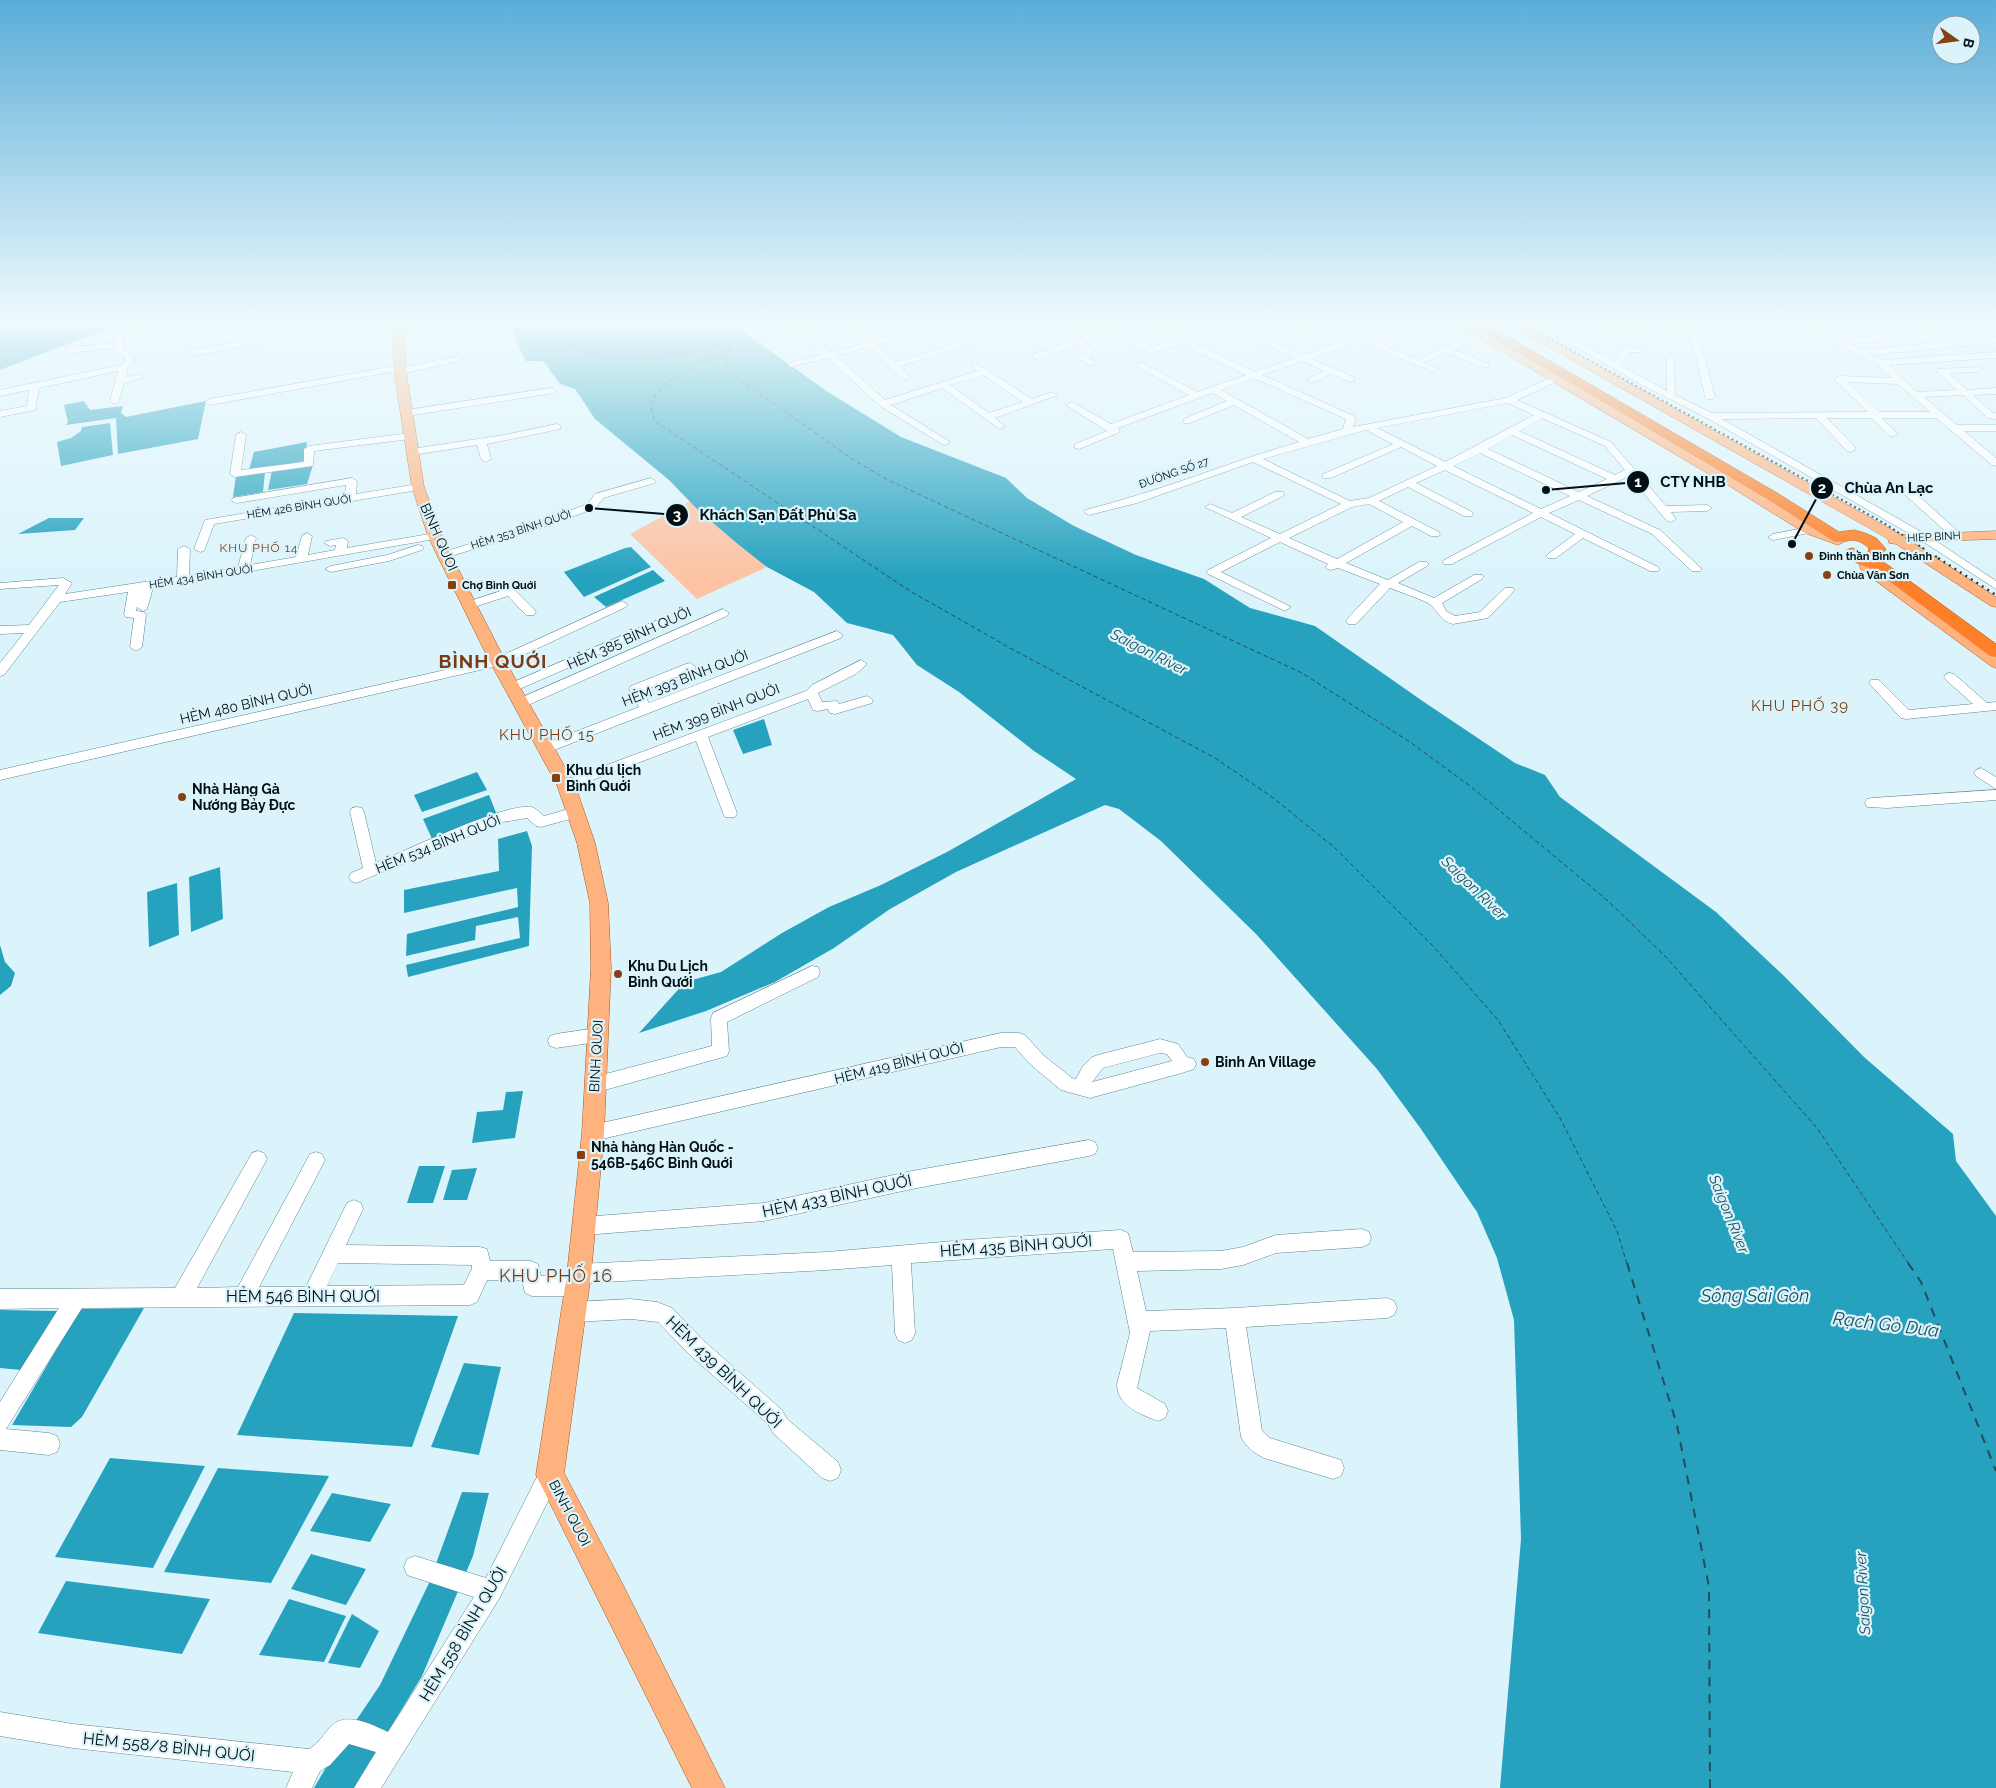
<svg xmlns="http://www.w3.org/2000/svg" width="1996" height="1788" font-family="Raleway,sans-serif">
  <rect width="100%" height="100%" fill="#dbf4fb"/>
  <path fill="#fdc3a4" d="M690 501 767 567 697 599 630 534Z"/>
  <path fill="#26a2bf" d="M0 325H118L0 370Z
    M511 325H734L828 392 901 437 1006 478 1027 498 1074 526 1136 555 1204 579 1250 608 1315 626 1424 702 1515 763 1545 775 1560 797 1716 912 1783 975 1864 1057 1953 1134 1956 1161 1996 1216V1788H1500L1521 1539 1514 1320 1497 1258 1477 1212 1421 1129 1377 1069 1256 934 1161 841 1119 809 1105 805 956 872 890 909 834 948 775 982 706 1011 639 1033 685 982 721 972 782 933 829 907 881 885 947 852 1076 779 1034 751 959 692 917 665 893 635 847 623 814 592 767 567 739 545 699 511 669 480 595 419 575 389 560 384 543 361H526L519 347Z
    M84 401 90 410 123 406 121 413 126 417 206 401 198 439 118 454 116 418 66 425 68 422 64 405Z
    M110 423 113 455 61 466 57 442 71 438 81 431 82 427Z
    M307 442 305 461 249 470 254 452Z
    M313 465 307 484 268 490 272 470Z
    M265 472 263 492 233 497 236 475Z
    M49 518H84L75 530 18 534Z
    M631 547 651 567 584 597 564 572 625 548Z
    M653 570 665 581 606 607 594 597Z
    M764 719 772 745 743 754 733 730Z
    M477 772 487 790 422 812 414 795Z
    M489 795 497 815 433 841 423 819Z
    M527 831 532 846 529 946 408 977 406 965 520 938 518 917 476 926 475 940 406 956 407 934 518 907 517 888 404 913V890L499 871 498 839Z
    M220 867 223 919 191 932 189 877Z
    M177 883 179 935 149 947 147 892Z
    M0 945 5 962 15 973 11 986 0 995Z
    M523 1091 515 1138 472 1143 477 1112 503 1110 506 1092Z
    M419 1166H445L433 1203H407Z
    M477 1168 467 1200H443L452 1170Z
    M144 1308 82 1417 71 1427 12 1425 80 1309Z
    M0 1310 58 1311 21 1370 0 1368Z
    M294 1313 458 1316 412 1447 237 1435Z
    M464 1363 501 1367 479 1455 431 1447Z
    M110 1458 205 1466 153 1568 55 1557Z
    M218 1468 329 1476 271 1583 164 1572Z
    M462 1492 489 1493 473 1556 422 1676 354 1788H314L335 1752 380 1685 429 1583Z
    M332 1493 391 1504 370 1542 310 1531Z
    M311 1554 366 1569 346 1605 291 1589Z
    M66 1581 210 1599 182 1654 38 1633Z
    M289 1599 346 1616 324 1662 259 1655Z
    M352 1614 379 1631 360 1668 328 1663Z"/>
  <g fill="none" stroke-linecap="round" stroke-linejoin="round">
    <path stroke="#1f4f5c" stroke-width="1" stroke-dasharray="4.5 3" stroke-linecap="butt" d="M553 325C559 333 564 343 574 348 610 367 689 352 730 348
      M679 325 703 342 730 348
      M733 348C710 359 660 377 652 403 650 410 653 416 656 422L910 591 1010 648 1215 758 1272 797 1335 848 1433 946 1498 1020 1560 1118 1617 1231 1627 1264
      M730 350C717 363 733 373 743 382L852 459 884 478 1302 673 1410 742 1470 786 1607 900 1666 957 1817 1128 1909 1264"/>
    <path stroke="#1f4f5c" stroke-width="2" stroke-dasharray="9 8" stroke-linecap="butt" d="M1627 1263 1677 1425 1709 1587 1710 1788
      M1908 1263 1921 1282 1996 1471"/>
    <g stroke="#5f8590" stroke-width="1">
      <path id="minor" d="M134 325H163L124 332 123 349 133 356V363L128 368 126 377 139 374 144 377 124 383 118 403H112L110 401 118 371 39 388 35 410 0 417V411L27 406 29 390 0 396V390L121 365 125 362V357L116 352 115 348 68 353 64 350 68 347 115 343 117 329Z
        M267 325H276L269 337 286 335 290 338 286 341 263 343 192 356 188 353 192 350 260 338Z
        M793 325H802L831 352 865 343 846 325H856L872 341 929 325H944L877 345 896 362 995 331 1006 339 1002 342 994 337 901 366 910 377 905 380C898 377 877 354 869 347L836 356 885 400 977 371 972 366 976 363 1032 399 1052 392 1057 395 995 418 1005 426 1000 429 942 388 891 405 950 442 945 445 942 444 880 406 828 358 789 367V363L823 354 801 333 762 342 758 339 796 329ZM983 375 1023 402 989 413 950 385Z
        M998 325H1010L1057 346 1084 338 1060 325H1072L1093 335 1102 332 1089 325H1101L1151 347 1176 341 1145 325H1157L1170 332 1185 325H1197L1177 335 1255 372 1295 358 1252 340V336L1255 335 1303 355 1384 327 1387 328V332L1368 339 1382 344 1397 336H1403V340L1389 348 1417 359 1477 334H1483V338L1454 350 1488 363V367L1485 368 1446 353 1424 362 1438 369 1433 372 1360 341 1311 359 1354 377V381H1348L1331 374 1315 382H1309V378L1324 371 1302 361 1262 375 1354 416 1356 418 1353 427 1506 398 1552 377H1558V381L1517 400 1611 442 1666 506 1707 505 1712 508 1707 511 1671 512 1676 519 1671 522 1667 521 1629 476 1587 496 1660 530 1702 569 1700 571H1692L1652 534 1579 500 1549 513 1658 567 1660 569 1658 571H1650L1583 538 1556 558H1548L1546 556 1548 554 1575 534 1541 517 1452 564H1444L1442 562 1444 560 1533 513 1445 470 1416 483 1472 512 1473 514 1472 516H1464L1408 487 1379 501 1439 532 1440 534 1439 536H1431L1412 526 1346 563 1388 580 1419 562H1427L1429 564 1427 566 1398 583 1434 598 1474 575H1482L1484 577 1482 579 1442 603 1446 611 1455 616 1480 612 1505 588H1513L1515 590 1513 592 1488 618 1453 624C1438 620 1438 609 1428 603 1416 597 1402 593 1390 588L1356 624H1348L1346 621 1348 618 1380 584 1338 568 1331 570 1327 569 1325 567 1328 564 1280 542 1221 572 1291 607 1285 611 1281 609 1208 574 1206 572 1208 570 1271 538 1205 507 1210 504 1232 513 1275 492H1283L1284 494 1283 496 1241 517 1280 534 1341 504 1253 462 1137 503 1089 515 1084 512 1085 510C1158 492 1227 463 1299 442L1234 405 1190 423H1184V419L1227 401 1212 393 1118 428 1120 431 1118 433 1079 449 1075 448V444L1107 431 1066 405 1071 402 1074 403 1111 424 1189 395 1138 367V363L1141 362 1197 392 1246 375 1183 345 1150 353 1109 335 1085 343 1097 353 1089 358 1094 361V365H1088L1079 359V355L1086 352 1077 346 1036 359 1033 358V354L1049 349ZM1254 378 1346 419 1343 429 1308 439 1221 390ZM1508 403 1534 415 1445 462 1377 428ZM1542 418 1605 446 1625 470 1615 475 1519 431ZM1366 430 1393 444 1323 474V478H1331L1401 447 1437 466 1369 498 1350 501 1263 459ZM1512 435 1607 479 1579 492 1488 449ZM1480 453 1570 496 1541 509 1453 466ZM1369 504 1403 522 1337 559 1289 538 1352 507Z
        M1286 325H1323L1309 331Z
        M1538 325H1549L1614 362 1626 347 1646 349V353L1631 352 1620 365 1667 391V358L1671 355 1674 356 1675 395 1712 413 1868 412 1834 379 1839 376 1892 378 1878 365 1800 325H1812L1842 340 1889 334 1893 337 1889 340 1850 344 1862 350 1996 337V343L1871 355 1882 360 1996 352V358L1889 365 1917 392 1957 390 1938 373V369L1980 367 1982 369 1977 372 1949 373 1967 390 1996 388V394L1973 395 1993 413H1996V419L1988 418 1963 395 1924 397 1957 425H1996V431H1964L1996 458V466L1992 465 1936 418H1882L1898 434 1893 437 1890 436 1871 418H1827L1855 447 1856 449 1851 452 1847 451 1816 418 1722 419 1927 535 1996 581V589L1919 539 1707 418 1640 384ZM1847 382 1898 384 1930 412H1879Z
        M1601 325H1636L1650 329 1646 332 1605 328Z
        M1650 325H1692L1705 359 1715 397 1713 399H1707L1705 397 1697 359 1686 331Z
        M1894 325H1905L1909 329 1905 332Z
        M1916 325 1934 326 1938 329 1928 333Z
        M458 356 461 357V361L400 374 396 371 210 405 205 402 210 399 400 365 404 367Z
        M551 388 556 391 554 393 407 416 402 413 407 410Z
        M557 424 560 425V429L487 444 491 459 486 462 481 459 477 445 412 455 407 452 412 449 504 435Z
        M241 432 246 435 241 470 304 462V449L309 446 410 433 415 436 410 439 314 451 313 466 235 477 230 474 236 435Z
        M352 478 357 481 356 494 418 484 423 487 418 490 214 524 204 551 200 552 194 549 205 520 345 496 346 485 237 503 233 502 232 500 233 498Z
        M651 478 656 481 655 483 603 498 596 508 533 531 448 557H440L438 555 440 553 525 527 588 504 595 494Z
        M1908 489 1912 490 1961 534 1962 536 1961 538H1953L1904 494 1903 492 1904 490Z
        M1810 527 1815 530 1814 532 1773 540 1768 537 1773 534Z
        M307 533 312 536 308 555 335 550 336 545 330 546 324 543 326 541 343 538 348 541 347 548 435 533 440 536 435 539 153 588 147 609 143 611 137 607 136 611 144 612 146 615 142 647 136 651 130 647 134 618 126 617 124 614 128 592 60 602 4 675 0 676V663L24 633 0 634V626L29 625 59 585 0 589V583L63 578 72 583 65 594 177 577 178 549 184 546 190 549 189 576 238 567 246 538 251 535 256 538 250 565 296 557 302 536Z
        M418 545 422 546 424 548 422 550 389 561 331 572 325 569 331 566 387 555Z
        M510 588 514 589 534 609 536 612 534 615H526L508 596 471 608 465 604 467 602Z
        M622 601 628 605 626 607 502 665 0 780V770L494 659Z
        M723 609 729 613 727 616 526 706 521 707 515 703 516 700Z
        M663 618 669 622 667 625 517 690H509L507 687 509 684Z
        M837 631 843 635 841 638 549 752H539L537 749 539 746 639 707 629 689 631 686 686 664 690 663 696 667 694 670 642 691 649 703Z
        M861 660 867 664 856 674 818 693 822 702 837 701 839 704 867 696 873 700 872 703 835 714 830 713 828 709 818 711 813 710 808 699 708 737 737 813 735 817H725L723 813 696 741 571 788H561L559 785 561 782 806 691 812 685Z
        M1950 673 1954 674 1987 703 1996 702V710L1906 719 1901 718 1869 683 1871 680H1879L1909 710 1973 704 1946 680 1944 677 1946 674Z
        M1981 768 1996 777V789L1976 776 1974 773 1976 770Z
        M1996 790V800L1887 808 1867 807 1865 803 1867 799 1872 798Z
        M357 807 362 808 364 812 376 863C407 850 504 803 531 807 536 808 540 813 544 816L576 807 581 808 583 812 581 816 541 827 536 826 527 818 503 822 356 883 351 881 349 877 351 873 363 868 350 812 352 808Z
        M812 966 818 967 820 972 818 977 727 1022 729 1051 727 1056 594 1093 588 1090 585 1085 588 1080 594 1077 712 1046 711 1018 713 1013Z
        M597 1028 603 1030 605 1035 603 1040 597 1042 556 1048 550 1046 548 1041 550 1036 556 1034Z
        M1001 1033H1019L1025 1035 1043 1055 1072 1078 1076 1079 1083 1066 1092 1057 1098 1055 1160 1039 1178 1044 1187 1057 1194 1059 1196 1064 1194 1069 1182 1073 1090 1098 1061 1090 1031 1065 1015 1047H1001L593 1141 587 1139 584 1133 587 1127 593 1125ZM1160 1053 1167 1054 1172 1061 1092 1082 1103 1068Z
        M1089 1140 1095 1142 1098 1148 1095 1154 1089 1156 912 1189 764 1221 584 1235 577 1232 575 1226 577 1220 584 1217 764 1203 912 1171Z
        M258 1151 264 1153 267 1159 197 1288 238 1287 310 1154 316 1152 322 1154 325 1160 259 1287H306L347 1203 354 1200 361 1203 363 1209 346 1245 480 1247 487 1249 490 1261H531L538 1264 541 1276H570L572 1267 579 1264 827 1252 965 1240 1121 1230 1128 1233 1133 1252 1221 1251 1243 1247 1276 1235 1362 1229 1369 1232 1371 1238 1369 1244 1362 1247 1276 1253 1243 1265 1221 1269 1137 1271 1146 1311 1235 1308 1387 1298 1394 1301 1397 1308 1394 1315 1387 1318 1246 1327 1262 1431 1270 1438 1341 1460 1344 1468 1341 1476 1333 1479 1264 1458C1254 1453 1246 1447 1241 1437L1226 1328 1150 1331 1137 1388 1165 1404 1168 1411 1165 1418 1158 1421C1140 1414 1117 1406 1117 1384L1130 1333 1113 1249 911 1263 915 1333 912 1340 905 1343 898 1340 895 1333 892 1265 827 1270 586 1283 587 1286 584 1293 577 1296H532L525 1293 522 1280H487L477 1302 470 1305 82 1308 6 1429 49 1433 57 1436 60 1444 57 1452 49 1455 0 1450V1402L59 1308 0 1309V1289L175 1288 252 1153ZM338 1263 472 1265V1269L464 1285 327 1286Z
        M631 1299 657 1302 672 1308 705 1342 782 1410 787 1419 838 1462 841 1470 838 1478 830 1481 822 1478 773 1433 768 1424 691 1356 658 1322 631 1319 574 1322 567 1319 564 1312 567 1305 574 1302Z
        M550 1464 558 1467 561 1475 499 1599 381 1788H354L376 1752 349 1744 330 1765 320 1771 312 1788H286L293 1772 73 1748 0 1736V1712L73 1724 309 1749C318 1744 324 1734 331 1726 347 1711 372 1725 388 1732L474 1597 407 1575 404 1567 407 1559 415 1556 486 1578 542 1467Z"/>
    </g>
    <g stroke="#a65820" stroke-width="1">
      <path id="major" d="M394 325H404L406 371 424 487 442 536 451 555 506 662 575 785 595 843 608 903 611 968 604 1133 591 1274 564 1473 622 1583 725 1788H692L536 1475 567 1274 582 1133 591 968 590 903 577 843 557 785 490 662 437 555 428 536 412 487 394 371Z
        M1457 325H1470L1741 481 1815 527 1843 538 1845 541 1838 545 1805 533 1731 487Z
        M1510 325H1524L1901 535 1996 531V539L1912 542 1996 597V607L1991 606 1896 544 1889 543 1888 539Z
        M1866 558 1871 559 1873 566 1887 576 1996 655V668L1991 666 1861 570 1859 562Z"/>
    </g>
    <g stroke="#a65820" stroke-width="1">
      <path id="highway" d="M1473 325H1488L1777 493 1839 532 1854 530 1865 533 1876 538 1886 549 1882 555H1870L1868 552 1869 548C1851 533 1849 545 1833 541L1767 499Z
        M1853 548 1872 559 1885 563 1996 644V657L1990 656 1873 569C1863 566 1852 562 1845 553L1847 550Z"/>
    </g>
    <use href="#minor" fill="#fff" fill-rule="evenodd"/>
    <use href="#major" fill="#feb27d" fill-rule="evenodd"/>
    <use href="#highway" fill="#fe7f27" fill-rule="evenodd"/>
    <path stroke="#253438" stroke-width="2" stroke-dasharray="2 3" stroke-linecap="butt" d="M1526 325 1882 522 1940 559"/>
    <path stroke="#253438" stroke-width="2.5" stroke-dasharray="2 4.5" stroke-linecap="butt" d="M1938 558 1996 595"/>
  </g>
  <linearGradient id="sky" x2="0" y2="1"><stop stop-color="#5aadd8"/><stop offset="0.56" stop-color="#effafd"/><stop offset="1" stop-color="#effafd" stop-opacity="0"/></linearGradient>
  <rect width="1996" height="576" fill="url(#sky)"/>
  <g fill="#854114" stroke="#dbf4fb" stroke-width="2">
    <circle cx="1809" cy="556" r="5"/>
    <circle cx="1827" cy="575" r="5"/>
    <rect x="447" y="580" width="10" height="10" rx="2.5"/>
    <rect x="551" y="773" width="10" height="10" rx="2.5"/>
    <circle cx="182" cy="797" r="5"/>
    <circle cx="618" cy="974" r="5"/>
    <circle cx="1205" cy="1062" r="5"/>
    <rect x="576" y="1150" width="10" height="10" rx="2.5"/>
  </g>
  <g text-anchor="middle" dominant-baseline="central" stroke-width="4.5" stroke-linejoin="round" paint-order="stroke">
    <g font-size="11" fill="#020f13" stroke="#dbf4fb">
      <text transform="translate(1174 473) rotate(-19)">ĐƯỜNG SỐ 27</text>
      <text transform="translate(299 507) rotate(-9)">HẺM 426 BÌNH QUỚI</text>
      <text transform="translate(521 530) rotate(-18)">HẺM 353 BÌNH QUỚI</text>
      <text transform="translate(1934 537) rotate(-3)">HIEP BINH</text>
      <text transform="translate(201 577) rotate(-9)">HẺM 434 BÌNH QUỚI</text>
    </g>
    <g font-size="11" font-weight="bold" fill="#020f13" stroke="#dbf4fb" text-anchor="start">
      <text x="1819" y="556">Đình thần Bình Chánh</text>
      <text x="1837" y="575">Chùa Vân Sơn</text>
      <text x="462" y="585">Chợ Bình Quới</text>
    </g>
    <g font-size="12" letter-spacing="1" fill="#793b13" stroke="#dbf4fb">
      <text x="259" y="548">KHU PHỐ 14</text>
    </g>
    <g font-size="14" fill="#020f13" stroke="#dbf4fb">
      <text transform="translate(439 537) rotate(66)">BINH QUOI</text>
      <text transform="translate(629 638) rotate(-24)">HẺM 385 BÌNH QUỚI</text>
      <text transform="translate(685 678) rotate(-21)">HẺM 393 BÌNH QUỚI</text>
      <text transform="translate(246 704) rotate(-13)">HẺM 480 BÌNH QUỚI</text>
      <text transform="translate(716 712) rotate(-21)">HẺM 399 BÌNH QUỚI</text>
      <text transform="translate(438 844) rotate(-22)">HẺM 534 BÌNH QUỚI</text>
      <text transform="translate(596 1056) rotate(-87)">BINH QUOI</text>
      <text transform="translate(899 1063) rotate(-14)">HẺM 419 BÌNH QUỚI</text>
      <text transform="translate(570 1513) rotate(62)">BINH QUOI</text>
    </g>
    <g font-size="14" font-weight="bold" fill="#020f13" stroke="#dbf4fb" text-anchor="start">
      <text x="566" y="770">Khu du lịch<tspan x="566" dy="16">Bình Quới</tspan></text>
      <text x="192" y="789">Nhà Hàng Gà<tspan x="192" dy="16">Nướng Bảy Đực</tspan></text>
      <text x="628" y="966">Khu Du Lịch<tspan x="628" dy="16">Bình Qưới</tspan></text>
      <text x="1215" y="1062">Binh An Village</text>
      <text x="591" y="1147">Nhà hàng Hàn Quốc -<tspan x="591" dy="16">546B-546C Bình Quới</tspan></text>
    </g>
    <g font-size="15" font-style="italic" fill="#1f4f5c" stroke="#dbf4fb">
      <text transform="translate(1149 652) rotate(27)">Saigon River</text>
      <text transform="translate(1474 888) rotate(44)">Saigon River</text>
      <text transform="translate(1729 1214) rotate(68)">Saigon River</text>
      <text transform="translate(1863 1593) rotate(-93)">Saigon River</text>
    </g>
    <g font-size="15" letter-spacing="1" fill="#793b13" stroke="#dbf4fb">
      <text x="1800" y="706">KHU PHỐ 39</text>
      <text x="547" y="735">KHU PHỐ 15</text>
    </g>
    <g font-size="16" fill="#020f13" stroke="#dbf4fb">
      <text transform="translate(837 1196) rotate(-12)">HẺM 433 BÌNH QUỚI</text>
      <text transform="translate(1016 1246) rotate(-4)">HẺM 435 BÌNH QUỚI</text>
      <text x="303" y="1296">HẺM 546 BÌNH QUỚI</text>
      <text transform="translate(724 1372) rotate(44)">HẺM 439 BÌNH QUỚI</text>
      <text transform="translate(463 1634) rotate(-59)">HẺM 558 BÌNH QUỚI</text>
      <text transform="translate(169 1747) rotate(6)">HẺM 558/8 BÌNH QUỚI</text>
    </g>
    <g font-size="18" letter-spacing="1" fill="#793b13" stroke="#dbf4fb">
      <text x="556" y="1275">KHU PHỐ 16</text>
    </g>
    <g font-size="18" font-style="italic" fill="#1f4f5c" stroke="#dbf4fb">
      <text x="1755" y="1295">Sông Sài Gòn</text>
      <text transform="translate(1886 1324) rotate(7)">Rạch Gò Dưa</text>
    </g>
    <g font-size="19" font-weight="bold" letter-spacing="1" fill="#793b13" stroke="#dbf4fb">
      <text x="493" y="661">BÌNH QUỚI</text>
    </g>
  </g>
  <path fill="none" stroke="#020f13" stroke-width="2" d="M1546 490L1638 482M1792 544L1822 488M589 508L677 515"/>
  <g fill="#020f13" stroke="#dbf4fb" stroke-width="2">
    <circle cx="1546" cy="490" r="5"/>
    <circle cx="1792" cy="544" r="5"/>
    <circle cx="589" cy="508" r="5"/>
    <circle cx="1638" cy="482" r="12"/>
    <circle cx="1822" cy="488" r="12"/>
    <circle cx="677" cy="515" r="12"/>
  </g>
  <g font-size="15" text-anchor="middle" font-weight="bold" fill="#fff">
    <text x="1638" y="487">1</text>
    <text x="1822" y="493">2</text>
    <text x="677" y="520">3</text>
  </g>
  <g font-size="15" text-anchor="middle" font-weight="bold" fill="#020f13" stroke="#dbf4fb" stroke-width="4.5" stroke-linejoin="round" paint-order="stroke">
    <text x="1693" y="487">CTY NHB</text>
    <text x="1889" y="493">Chùa An Lạc</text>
    <text x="778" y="520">Khách Sạn Đất Phù Sa</text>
  </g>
  <g transform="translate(1956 40) rotate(104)"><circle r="24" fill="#dbf4fb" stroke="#84989e"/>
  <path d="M0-4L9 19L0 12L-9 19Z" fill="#854114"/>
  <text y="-8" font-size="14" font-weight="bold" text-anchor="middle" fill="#020f13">B</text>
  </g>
</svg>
